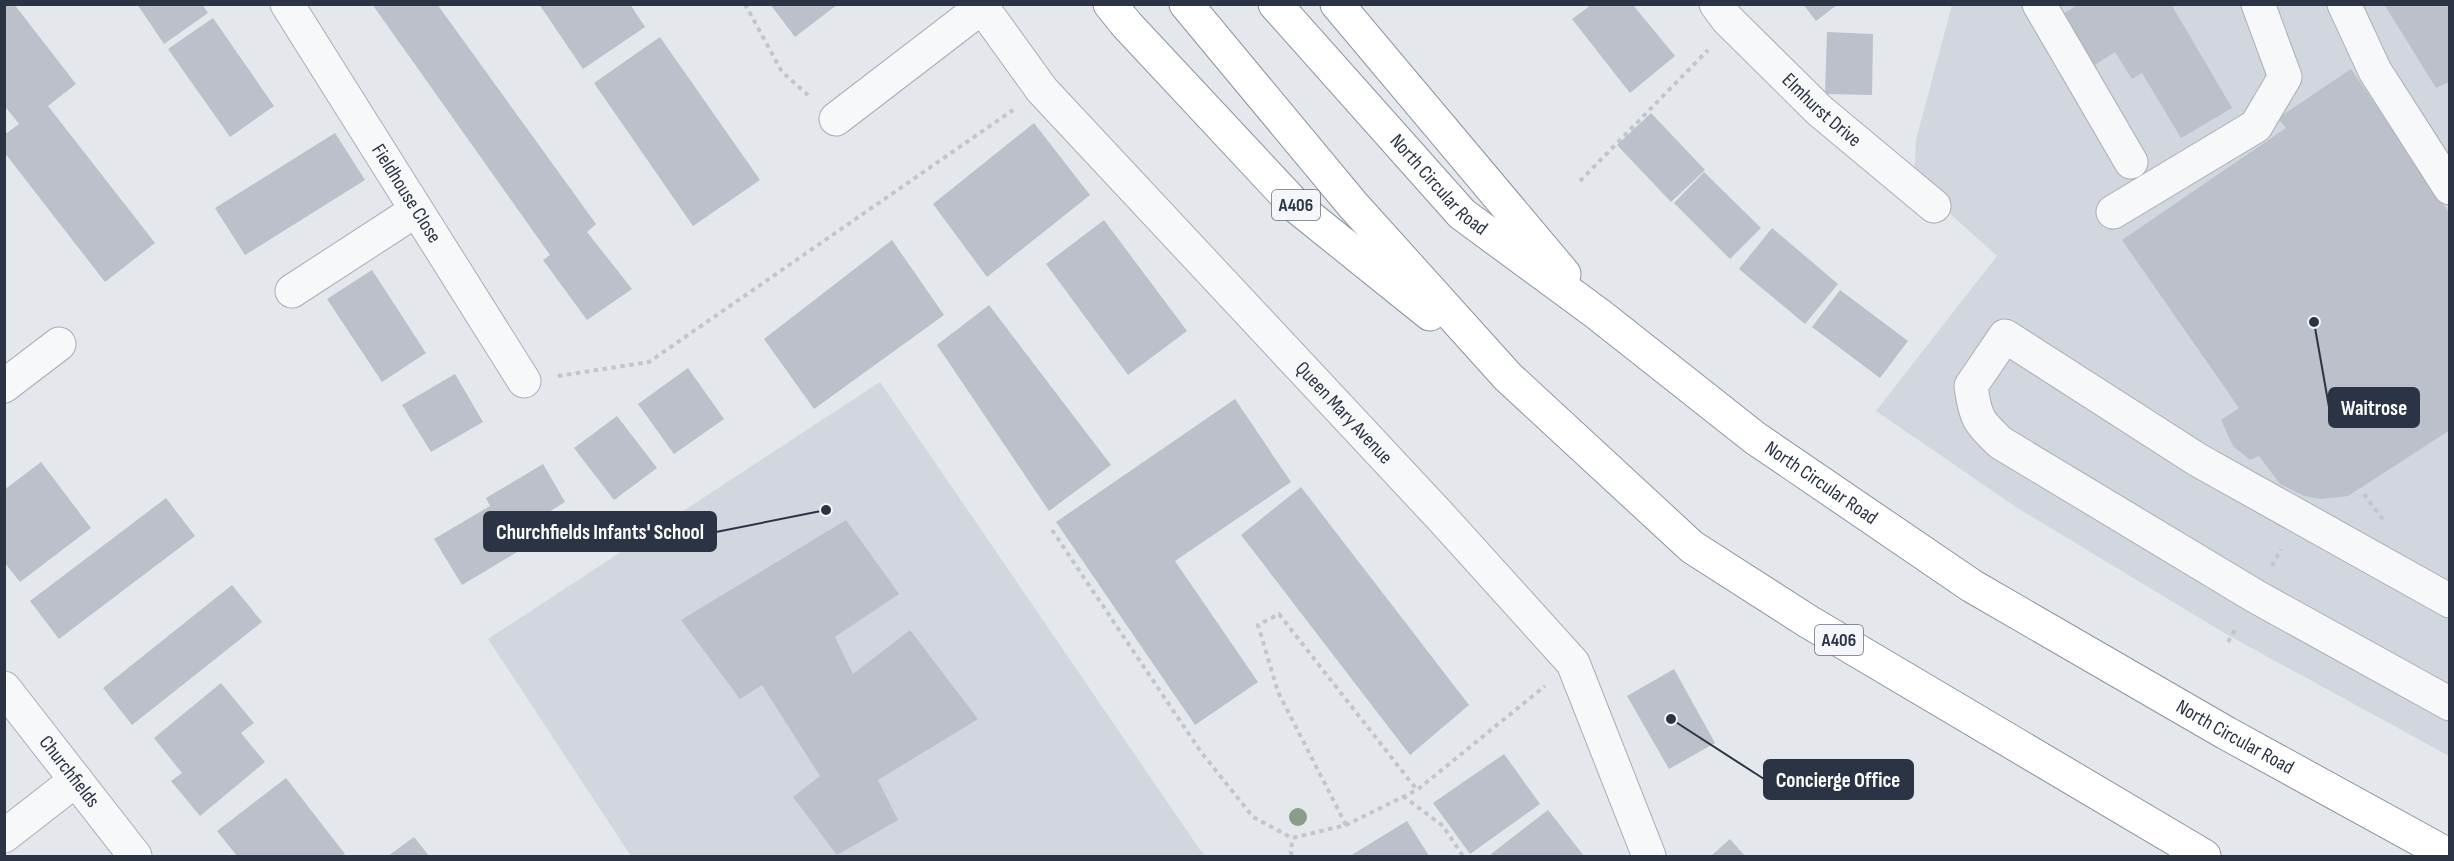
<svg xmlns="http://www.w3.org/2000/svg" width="2454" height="861" font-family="'Sofia Sans Condensed',sans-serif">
  <rect width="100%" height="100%" fill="#e4e7ec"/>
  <path fill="#d2d6de" d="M1952 5H2449V756L2226 634 2016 507 1876 411 1997 256 1914 181 1916 140Z
    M880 382 1198 847 1205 856H631L488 639Z"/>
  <path fill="#bbc0ca" d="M4 4H14L76 84 48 106 155 243 105 282 4 152V135L19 124 4 105Z
    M137 4H202L208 13 164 44Z
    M372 4H437L596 224 587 232 632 289 587 320 543 260 550 255Z
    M539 4H630L645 27 583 69Z
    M770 4H838L795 37Z
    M1803 4H1838L1816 21Z
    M2079 4H2171L2232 108 2181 138 2142 73 2132 79 2115 52 2093 66 2063 14Z
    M2384 4H2450V82L2436 88Z
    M1591 5H1633L1675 56 1630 93 1572 19Z
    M213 18 274 106 230 137 168 49Z
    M1827 32 1873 34 1872 95 1825 94Z
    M660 37 760 180 693 226 594 83Z
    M2351 69 2450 214V430L2348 496 2321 499 2304 496 2280 484 2259 456 2250 460 2233 446 2221 420 2239 408 2122 240 2286 128 2278 118Z
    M1651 113 1705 170 1671 202 1617 145Z
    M1034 123 1090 195 987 277 933 204Z
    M335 133 365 180 245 255 215 208Z
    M1704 172 1761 228 1730 259 1674 203Z
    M1104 220 1187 331 1128 375 1046 264Z
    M1772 228 1838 284 1805 324 1739 269Z
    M892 240 944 315 814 409 764 339Z
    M372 270 426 353 382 382 327 299Z
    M1840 290 1908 341 1880 378 1812 327Z
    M989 305 1111 465 1049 511 937 345Z
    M688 368 724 419 674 454 638 404Z
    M455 374 483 422 431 452 402 405Z
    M1235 399 1291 482 1175 561 1258 682 1195 725 1056 522Z
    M617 416 657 468 614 500 574 448Z
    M41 462 91 528 20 582 4 562V490Z
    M543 464 565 502 510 536 519 551 462 585 434 539 490 506 486 498Z
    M1301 487 1469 705 1410 755 1241 535Z
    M166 498 195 536 59 639 30 601Z
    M846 520 899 594 835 637 853 674 910 630 978 719 878 780 898 820 837 855 793 797 820 776 762 685 740 699 681 620Z
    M232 585 262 622 132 725 103 688Z
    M1674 669 1715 743 1669 769 1627 696Z
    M221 683 254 723 241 733 265 762 200 816 171 781 182 773 154 738Z
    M1504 754 1540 804 1470 854 1433 803Z
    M286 778 345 854 341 856H237L217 831Z
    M1548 810 1584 856H1493L1491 854Z
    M1407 821 1429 856H1350Z
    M414 837 429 856H388Z
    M1730 839 1745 856H1711Z"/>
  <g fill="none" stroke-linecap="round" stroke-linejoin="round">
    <g stroke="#a9aeb7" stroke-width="35">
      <g id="minor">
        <path id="s1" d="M287 4 524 381"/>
        <path id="s2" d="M980 4 1042 90 1441 517 1573 663 1649 856"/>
        <path id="s3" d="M1716 4 1727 19 1820 111 1934 206"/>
        <path d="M2039 4 2131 162"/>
        <path d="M2344 4 2375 71 2450 188"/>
        <path d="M836 119 982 7"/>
        <path d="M2113 212 2256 126 2285 77 2258 4"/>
        <path d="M292 291 415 211"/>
        <path d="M4 386 59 344"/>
        <path d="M2450 601 2198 460 2005 336 1971 386C1975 417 1978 422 2001 443L2255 596 2450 704"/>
        <path id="s4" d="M4 688 135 856"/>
        <path d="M4 836 76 780"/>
      </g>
    </g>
    <g stroke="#8b94a3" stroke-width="35">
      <g id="highway">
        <path d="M1110 4 1127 25 1297 207 1430 314"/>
        <path d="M1186 4 1353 205 1508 377 1692 547 1809 622 2204 856"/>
        <path id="s5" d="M1275 4 1462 214 1598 314 1755 438 1972 586 2226 733 2450 856"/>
        <path d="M1337 4 1564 274"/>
      </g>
    </g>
    <path stroke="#c2c5cb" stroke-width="4" stroke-dasharray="4.5 4.5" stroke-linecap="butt" d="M745 4 782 72 808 95
      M1580 181 1708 50
      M558 376 649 362 1013 110
      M2364 494 2385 522
      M1052 530 1201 752 1253 817 1292 838 1346 825 1417 790 1545 686
      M2272 566 2281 549
      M2228 642 2236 628
      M1403 796 1443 826 1463 856
      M1346 825 1278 692 1258 625 1279 614 1417 790
      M1291 856 1292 838"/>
    <use href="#minor" stroke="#f7f8fa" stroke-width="33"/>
    <use href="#highway" stroke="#fff" stroke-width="33"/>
  </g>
  <circle fill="#899d89" cx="1298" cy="817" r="9"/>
  <g text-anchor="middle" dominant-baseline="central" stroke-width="6" stroke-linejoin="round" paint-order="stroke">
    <g fill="#f4f6f9" stroke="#676e7b" stroke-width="1.5">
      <rect x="1272" y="190" width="48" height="30" rx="4.5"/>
      <rect x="1815" y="625" width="48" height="30" rx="4.5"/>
    </g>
    <g font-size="18" font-weight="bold" fill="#2b3445">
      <text x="1296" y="205">A406</text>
      <text x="1839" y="640">A406</text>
    </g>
    <g font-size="20" fill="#2b3445" stroke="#f4f6f9">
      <text stroke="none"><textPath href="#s3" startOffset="150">Elmhurst Drive</textPath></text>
      <text stroke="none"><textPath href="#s5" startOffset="244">North Circular Road</textPath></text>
      <text stroke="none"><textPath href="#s1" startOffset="224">Fieldhouse Close</textPath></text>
      <text stroke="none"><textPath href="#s2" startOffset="548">Queen Mary Avenue</textPath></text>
      <text stroke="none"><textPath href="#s5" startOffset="730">North Circular Road</textPath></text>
      <text stroke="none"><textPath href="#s5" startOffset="1216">North Circular Road</textPath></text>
      <text stroke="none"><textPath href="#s4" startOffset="106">Churchfields</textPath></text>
    </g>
  </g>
  <path fill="none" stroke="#2b3445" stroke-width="2" d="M2314 322L2329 407M826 510L716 532M1671 719L1764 779"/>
  <g fill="#2b3445" stroke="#f4f6f9" stroke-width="2">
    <circle cx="2314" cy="322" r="6"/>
    <circle cx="826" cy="510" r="6"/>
    <circle cx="1671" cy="719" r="6"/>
  </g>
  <g fill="#2b3445" stroke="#2b3445" stroke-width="2">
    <rect x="2329" y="388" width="90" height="39" rx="6"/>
    <rect x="484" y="512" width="232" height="39" rx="6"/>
    <rect x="1764" y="760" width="149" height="39" rx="6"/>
  </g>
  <g font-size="21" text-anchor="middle" font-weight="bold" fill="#fff">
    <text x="2374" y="415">Waitrose</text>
    <text x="600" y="539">Churchfields Infants' School</text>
    <text x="1838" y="787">Concierge Office</text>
  </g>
  <rect width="2454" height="861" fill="none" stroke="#2b3445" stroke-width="12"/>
</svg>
